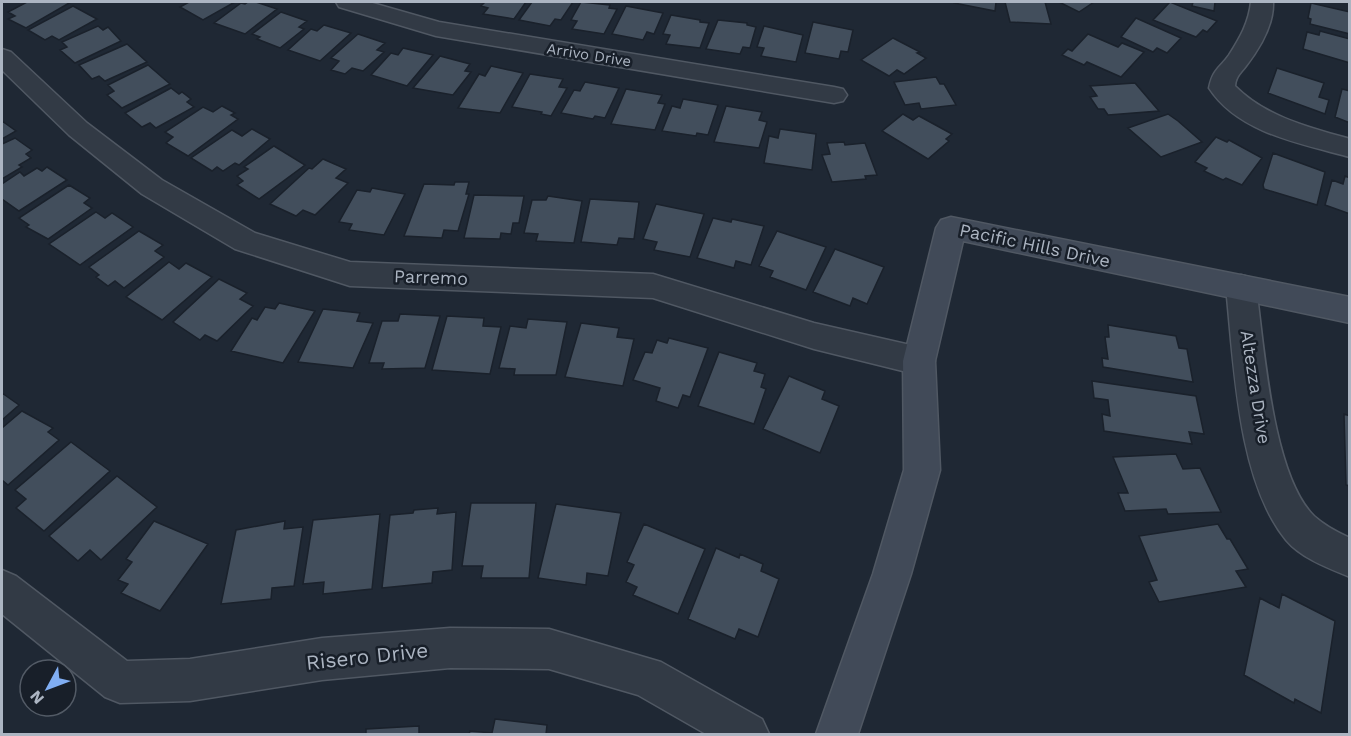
<svg xmlns="http://www.w3.org/2000/svg" width="1351" height="736" font-family="'Work Sans',sans-serif">
  <rect width="100%" height="100%" fill="#1f2834"/>
  <path fill="#424e5c" stroke="#1a212b" stroke-width="1.5" d="M27 2H71L26 28 8 19 15 16 8 12Z
    M189 2H235L203 20 180 7Z
    M248 2H256L277 9 245 34 214 23 241 3 245 4Z
    M485 2H526L514 19 483 14 488 8 481 6Z
    M532 2H573L561 20 555 19 550 26 519 20Z
    M581 2 610 5 609 8 617 9 604 34 572 29 577 21 571 20Z
    M954 2H996L995 11 954 3Z
    M1005 2H1045L1051 24 1010 22Z
    M1059 2H1094L1079 12Z
    M1170 2 1217 21 1207 32 1203 30 1196 37 1153 20Z
    M1193 2H1215L1214 11 1192 6Z
    M1311 3 1350 12V34L1310 24 1311 19 1308 18Z
    M73 6 97 19 59 40 52 36 45 40 28 30Z
    M626 6 663 13 654 34 647 32 643 40 612 34Z
    M281 12 307 21 299 27 304 29 280 48 257 39 260 37 252 34Z
    M671 15 700 20V22L709 23 700 48 666 44 670 35 663 34Z
    M1136 18 1181 38 1167 53 1157 48 1153 52 1121 37Z
    M718 20 747 23V25L756 27 750 48 743 47 740 54 706 49Z
    M813 22 853 30 848 52 841 51 839 59 805 53Z
    M324 25 351 33 320 61 288 50 311 29 317 31Z
    M98 26 103 30 108 27 121 41 75 63 60 50 67 47 62 42Z
    M764 26 803 35 796 62 761 56 764 48 757 47Z
    M1320 31 1350 39V63L1303 49 1307 32 1319 35Z
    M358 34 385 43 377 50 384 52 363 71 352 68 345 74 331 70 339 61 331 58Z
    M1088 34 1118 47 1122 43 1144 52 1121 77 1087 62 1084 65 1062 55 1068 49 1072 51Z
    M893 38 920 52 917 53 926 58 904 74 897 70 889 76 861 60Z
    M127 44 147 62 105 81 99 76 92 79 79 65Z
    M403 48 433 55 407 86 371 75 391 53 398 55Z
    M440 56 470 64 465 71 471 72 453 95 413 88Z
    M148 65 170 84 122 108 107 95 114 91 108 85Z
    M491 66 523 73 500 113 458 108 479 74 485 76Z
    M1277 68 1324 83 1319 97 1329 100 1325 114 1268 93Z
    M530 74 563 79 559 87 567 88 551 116 541 114 542 112 512 107Z
    M936 77 940 84H944L956 105 921 109 919 103 905 105 894 82Z
    M585 82 619 88 605 118 595 116 593 119 561 113 574 90 580 91Z
    M1135 83 1159 111 1108 115 1104 109H1098L1090 97 1097 96 1090 86Z
    M171 88 179 94 182 92 191 99 187 102 194 107 156 128 150 123 142 127 125 113Z
    M626 89 662 95 658 103 665 104 655 130 611 124Z
    M1342 89 1350 91V123L1335 117Z
    M683 99 718 105 708 135 697 133 696 136 662 131 672 106 680 108Z
    M222 106 235 113 231 115 238 119 188 156 166 143 173 137 165 132 203 107 213 112Z
    M726 106 762 112 759 120 767 122 759 148 714 142Z
    M903 114 913 120 919 116 952 134 946 139 949 141 928 159 882 131Z
    M1168 114 1178 121 1202 142 1161 157 1128 128Z
    M2 121 16 131 2 139Z
    M252 129 270 139 239 165 235 163 223 171 217 167 212 171 191 158 232 130 242 136Z
    M780 129 816 134 812 170 764 163 769 136 778 138Z
    M1216 137 1227 142 1229 140 1262 158 1242 185 1226 178 1223 180 1204 171 1207 168 1195 162Z
    M15 138 32 150 26 154 31 158 19 165 22 167 2 179V144Z
    M844 142 845 145 865 143 877 175 865 176 866 179 832 182 822 155 830 154 827 143Z
    M274 146 305 165 259 199 237 185 243 181 237 176 248 169 244 167Z
    M1273 153 1325 172 1317 205 1264 189 1263 185Z
    M323 159 346 169 336 178 348 183 315 215 303 210 296 216 270 204 309 168 312 169Z
    M47 167 67 180 19 211 2 199V184L20 172 24 176 37 168 42 171Z
    M1345 176 1350 178V214L1325 205 1332 180 1343 184Z
    M455 182H469L466 194H469L458 231 444 230 442 238 404 236 424 184 454 185Z
    M69 185 90 198 84 203 92 208 48 239 26 227 29 225 19 218Z
    M372 188 405 194 384 235 349 230 352 224 339 222 357 190 370 192Z
    M474 195 524 196 519 223H513L511 234 501 233 500 239 464 238Z
    M548 196 582 201 574 243 536 241 538 234 524 233 532 200H546Z
    M590 199 639 202 634 239 619 238 617 245 581 242Z
    M656 204 704 214 690 257 654 250 657 242 643 239Z
    M96 212 105 218 112 213 133 227 80 265 49 244Z
    M713 218 731 222 732 219 764 226 751 265 736 261 734 268 697 258Z
    M139 231 163 245 155 251 164 257 124 288 115 281 108 286 96 277 99 275 89 267Z
    M777 231 826 247 806 290 770 277 773 271 759 266Z
    M835 249 884 267 867 304 853 298 850 306 813 292Z
    M169 262 179 269 186 263 212 277 162 320 126 297Z
    M219 279 247 293 240 299 253 306 217 341 205 335 200 340 173 322Z
    M279 303 315 311 283 363 231 351 252 318 257 320 265 307 275 309Z
    M323 309 360 313 357 321 373 323 353 368 298 362Z
    M400 314 440 316 425 368 382 369 384 363H369L382 321H398Z
    M447 316 484 318 483 326 501 327 490 374 432 370Z
    M528 319 567 322 556 375H514L515 369 499 368 510 326 526 328Z
    M581 323 619 328 617 337 634 339 623 386 565 377Z
    M1108 325 1176 336 1179 348 1187 349 1193 382 1103 367 1102 358 1108 359 1105 337H1109Z
    M669 338 708 348 690 397 683 395 678 408 656 401 660 388 633 380 645 352 652 353 657 340 667 343Z
    M719 352 757 363 754 371 765 374 761 387 766 389 754 424 698 406Z
    M789 376 825 391 822 399 839 406 820 453 763 429Z
    M1092 381 1196 396 1204 434 1189 432 1192 444 1104 431 1102 414 1110 416 1108 400 1094 398Z
    M2 393 19 405 2 420Z
    M22 411 53 428 48 432 59 440 8 485 2 480V428Z
    M1344 414 1350 416V486L1346 485Z
    M71 442 110 471 44 531 16 508 26 499 15 490Z
    M1176 454 1183 469 1200 468 1221 512 1168 514 1166 509 1125 511 1118 493H1128L1113 457Z
    M117 476 157 507 101 560 90 550 78 561 49 536Z
    M471 503H536L529 578H481L483 566H462Z
    M556 504 621 513 608 576 587 573 586 585 538 578Z
    M438 508 437 514 456 512 452 570 433 572 432 583 382 588 390 515 413 513 414 510Z
    M380 514 372 589 323 594 324 582 303 584 313 520Z
    M154 521 208 544 160 611 121 593 128 584 118 580 132 562 126 559Z
    M285 521 284 529 303 527 294 586 272 588 271 599 221 604 236 530Z
    M644 524 705 549 678 614 633 595 637 587 626 582 634 565 627 562Z
    M1218 524 1227 539H1230L1248 569 1236 571 1246 587 1159 602 1149 582 1157 580 1139 536Z
    M716 548 739 558 740 554 763 564 761 571 779 579 758 637 739 629 735 639 688 619Z
    M1282 594 1335 621 1321 713 1295 699 1294 703 1244 675 1260 598 1279 608Z
    M495 719 547 725 546 734H469L470 731 492 733Z
    M419 726V734H366V729Z"/>
  <g fill="none" stroke-linecap="round" stroke-linejoin="round">
    <g stroke="#505863" stroke-width="3">
      <path id="street" d="M336 2H369L439 22 834 87 843 89 847 95 843 101 834 103 436 36 339 7Z
        M1251 2H1273C1274 24 1260 48 1246 66 1240 74 1236 76 1235 86 1266 117 1308 127 1350 139V157C1302 144 1238 133 1209 88 1213 69 1219 69 1229 55 1240 38 1249 22 1251 2Z
        M2 49 11 52 87 123 162 180 255 233 350 262 653 274 814 323 919 347 931 351 935 361 931 371 919 375 814 349 653 298 350 286 235 249 142 194 69 135 2 70Z
        M1241 275 1252 278 1256 287C1264 345 1272 475 1314 516 1325 526 1337 532 1350 538V577C1328 568 1301 558 1286 540 1237 480 1234 362 1226 287L1230 278Z
        M2 570 16 576 127 661 190 659 322 638 450 628 549 629 661 662 762 719 769 734H706L638 695 549 669 450 668 322 680 190 701 120 703 105 697 2 614Z"/>
    </g>
    <g stroke="#505863" stroke-width="3">
      <path id="secondary" d="M951 217 1350 297V323L963 241 935 361 940 470 911 574 858 734H816L873 574 904 470 903 361 936 228 941 220Z"/>
    </g>
    <use href="#street" fill="#323a45" fill-rule="evenodd"/>
    <use href="#secondary" fill="#414a58" fill-rule="evenodd"/>
  </g>
  <g text-anchor="middle" dominant-baseline="central" stroke-width="5" stroke-linejoin="round" paint-order="stroke">
    <g font-size="15" fill="#acb5c2" stroke="#181f29">
      <text transform="translate(589 55) rotate(9)">Arrivo Drive</text>
    </g>
    <g font-size="18" fill="#acb5c2" stroke="#181f29">
      <text transform="translate(1035 245) rotate(12)">Pacific Hills Drive</text>
      <text transform="translate(431 277) rotate(2)">Parremo</text>
      <text transform="translate(1256 387) rotate(81)">Altezza Drive</text>
    </g>
    <g font-size="21" fill="#acb5c2" stroke="#181f29">
      <text transform="translate(367 656) rotate(-6)">Risero Drive</text>
    </g>
  </g>
  <rect width="1351" height="736" fill="none" stroke="#acb5c2" stroke-width="6"/>
  <g transform="translate(48 688) rotate(229)"><circle r="28" fill="#181f29" stroke="#535b66" stroke-width="1.5"/>
  <path d="M0-4.5L10 22L0 15L-10 22Z" fill="#80aef3"/>
  <text y="-9" font-size="16" font-weight="bold" text-anchor="middle" fill="#acb5c2">N</text>
  </g>
</svg>
